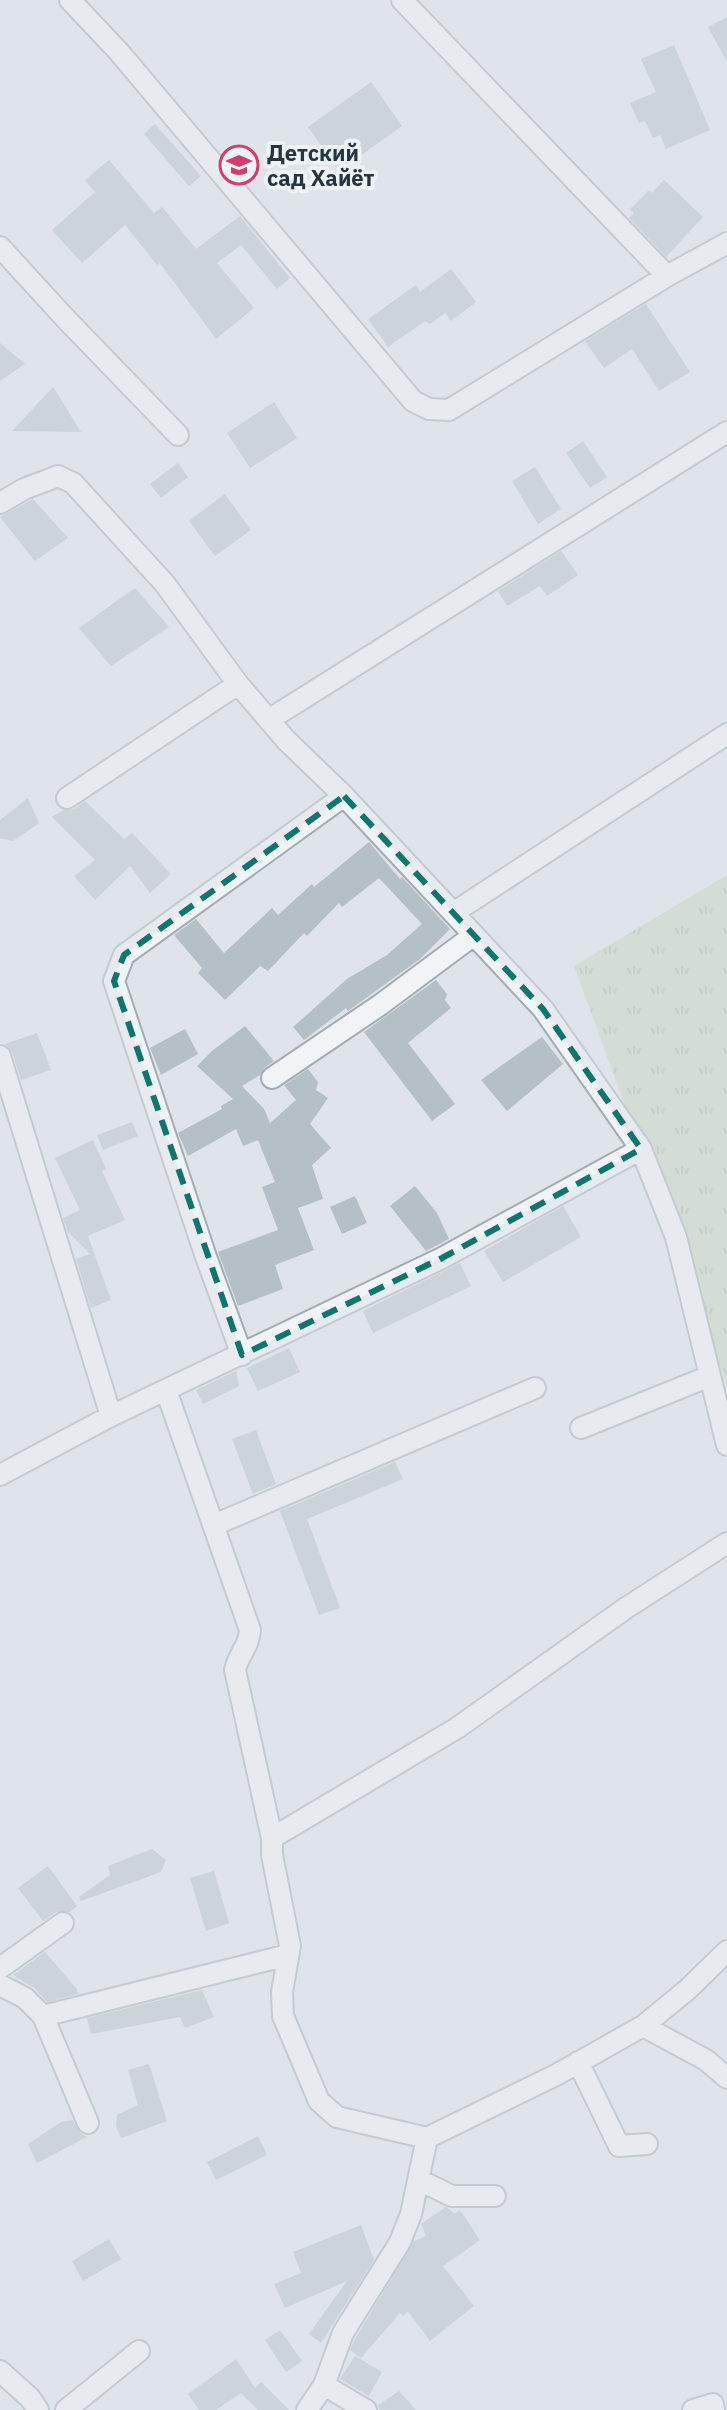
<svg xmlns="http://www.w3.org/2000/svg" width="727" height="2410" font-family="'IBM Plex Sans',sans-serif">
  <defs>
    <pattern id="grass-tufts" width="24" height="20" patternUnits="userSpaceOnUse" patternTransform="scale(2)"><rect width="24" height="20" fill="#c8d3bf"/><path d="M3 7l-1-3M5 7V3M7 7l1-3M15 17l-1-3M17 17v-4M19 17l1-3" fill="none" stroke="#acb6a5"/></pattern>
  </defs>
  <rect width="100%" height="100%" fill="#dee4e9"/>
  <path fill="url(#grass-tufts)" d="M727 875V1385L574 966Z"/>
  <path fill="#b5bfc6" d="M727 17V62L708 27Z
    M674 45 710 130 666 149 660 135 653 138 645 121 639 123 630 103 656 92 641 59Z
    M371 82 402 126 339 171 308 127Z
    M155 124 201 176 189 186 144 134Z
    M109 160 154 213 162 207 196 249 240 216 290 278 277 289 241 245 217 263 254 308 216 339 160 263 157 265 125 225 82 263 52 230 95 192 85 180Z
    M664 180 703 217 666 257 629 218 634 213 630 209 649 190 652 193Z
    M451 269 476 302 451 321 445 313 430 324 425 321 388 347 368 319 416 285 420 292Z
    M646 304 690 372 659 391 632 349 604 368 585 341Z
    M0 343 25 364 0 381Z
    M53 387 81 432 12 431Z
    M274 402 297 438 250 468 227 433Z
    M583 441 607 477 590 488 566 453Z
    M178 463 188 477 161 498 150 484Z
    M535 467 561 509 538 524 512 481Z
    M225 494 251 530 215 556 189 521Z
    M33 499 68 538 35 561 0 517Z
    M561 551 578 575 547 596 540 586 507 606 498 591Z
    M135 588 169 627 111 666 79 628Z
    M28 798 39 823 13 841 0 838V820Z
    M85 801 124 839 132 833 171 874 150 893 130 866 95 900 74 876 95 860 52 817 64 810 74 809Z
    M369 842 400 879 402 877 450 929 420 959 348 1011 346 1008 304 1040 293 1027 347 979 387 955 422 924 379 878 342 907 339 903 307 936 304 933 268 971 260 966 225 1000 198 973 202 968 174 935 196 919 224 953 272 908 278 915 312 884 314 887Z
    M436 980 447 994 445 1000 451 1008 408 1043 455 1104 432 1121 364 1032Z
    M245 1026 274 1061 264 1068 260 1075 242 1086 264 1109 270 1123 296 1100 284 1085 308 1069 318 1082 316 1090 328 1098 310 1124 331 1148 312 1165 323 1199 298 1208 314 1250 275 1265 283 1289 238 1306 218 1252 278 1230 262 1187 275 1182 258 1140 243 1146 236 1129 188 1156 178 1133 222 1109 221 1106 233 1099 197 1066 212 1051Z
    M185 1029 198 1054 161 1075 150 1048Z
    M37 1033 51 1070 21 1080 12 1052 5 1044Z
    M542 1037 563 1064 507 1111 481 1080Z
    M132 1122 138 1136 103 1150 97 1135Z
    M93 1140 106 1169 102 1171 125 1220 88 1236 111 1300 91 1308 76 1259 90 1254 68 1232 63 1218 80 1210 55 1158Z
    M415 1186 437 1213 449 1239 426 1251 390 1206Z
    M355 1196 367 1223 342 1234 330 1207Z
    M563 1206 581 1237 503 1282 484 1251Z
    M460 1263 471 1286 373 1333 363 1311Z
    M289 1348 300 1372 258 1391 247 1368Z
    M236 1371 239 1386 203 1404 196 1390Z
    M256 1430 276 1484 253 1494 232 1439Z
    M395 1462 403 1479 307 1519 340 1608 319 1615 280 1511Z
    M152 1849 166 1860 161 1872 81 1901 79 1897 110 1875 108 1866Z
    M48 1866 77 1906 70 1912H56L43 1921 18 1888Z
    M214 1871 229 1923 206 1931 190 1878Z
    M45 1952 77 1989 78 1994 47 2002 34 1988 13 1975Z
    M202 1990 214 2017 185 2028 180 2017 91 2034 87 2018Z
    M149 2064 167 2121 121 2138 116 2126 117 2115 138 2105 128 2070Z
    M73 2120 80 2133 87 2137 37 2163 28 2144 61 2122Z
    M258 2136 267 2155 216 2180 207 2162Z
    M446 2207 455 2214 460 2210 480 2240 443 2266 474 2306 430 2341 408 2311 403 2316 400 2313 361 2358 350 2350 355 2339 414 2241 426 2236 421 2224Z
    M361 2225 374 2260 321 2343 309 2334 347 2281 285 2308 274 2284 301 2273 293 2252Z
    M109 2239 121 2259 83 2281 72 2261Z
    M280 2330 302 2361 286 2372 265 2340Z
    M355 2356 382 2372 369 2396 340 2379Z
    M236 2359 255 2388 261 2382 289 2410H258L241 2393 216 2410H199L188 2394Z
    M399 2391 416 2410H379L378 2405Z"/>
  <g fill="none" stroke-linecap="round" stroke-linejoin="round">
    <g stroke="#a3acb3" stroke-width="24">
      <path id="minor" d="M70 0 119 52 413 401 429 409 449 410 667 276 727 243
        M402 0 667 276
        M0 247 65 318 178 435
        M0 503 24 489 58 476 73 483 165 584 238 684 286 740 344 796 543 1009 641 1149 676 1237 727 1445
        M270 719 727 432
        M67 798 238 684
        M453 913 727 734
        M0 1056 111 1416
        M272 1078 380 1005 474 935
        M242 1355 206 1257 114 981 124 955 344 796
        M166 1390 250 1630C249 1647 239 1653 235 1670L272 1838
        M581 1428 710 1376
        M0 1475 111 1416 442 1258 641 1149
        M214 1525 535 1388
        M0 1968 63 1923
        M0 1985 25 1998 43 2016 88 2123
        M43 2016 288 1955
        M643 2026 706 2060 727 2078
        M578 2062 619 2146 647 2144
        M427 2138 337 2117 319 2101 283 2016 282 1992 290 1946 272 1855V1838L457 1728 626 1608 727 1543
        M419 2180 452 2196H495
        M0 2371 30 2398 38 2410
        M324 2385 366 2410
        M66 2410 139 2351
        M307 2410 324 2385 343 2333 400 2242 411 2214 427 2138 556 2075 643 2026 687 1990 727 1951
        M693 2410 713 2404 714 2410"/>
    </g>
    <use href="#minor" stroke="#f1f4f7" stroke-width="20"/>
  </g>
  <path d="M0 0H727V2410H0ZM344 796 543 1009 641 1149 442 1258 242 1355 114 981 124 955Z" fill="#dee4e9" fill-opacity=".55" fill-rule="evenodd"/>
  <path fill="none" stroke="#0f766e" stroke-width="6" stroke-dasharray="16 10" stroke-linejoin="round" d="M344 796 543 1009 641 1149 442 1258 242 1355 114 981 124 955Z"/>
  <defs>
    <g id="school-ring" transform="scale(2)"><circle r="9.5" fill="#eef3f6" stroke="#d63b6f" stroke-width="1.5"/><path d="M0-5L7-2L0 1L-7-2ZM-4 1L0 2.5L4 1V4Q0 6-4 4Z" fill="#d63b6f"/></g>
  </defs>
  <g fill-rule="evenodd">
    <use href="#school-ring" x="239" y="165"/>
  </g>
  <g text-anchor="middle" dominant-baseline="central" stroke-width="8" stroke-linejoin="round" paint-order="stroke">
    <g font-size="22" font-weight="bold" fill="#263541" stroke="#eef3f6" text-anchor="start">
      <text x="267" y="152">Детский<tspan x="267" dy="25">сад Хайёт</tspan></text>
    </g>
  </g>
</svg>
